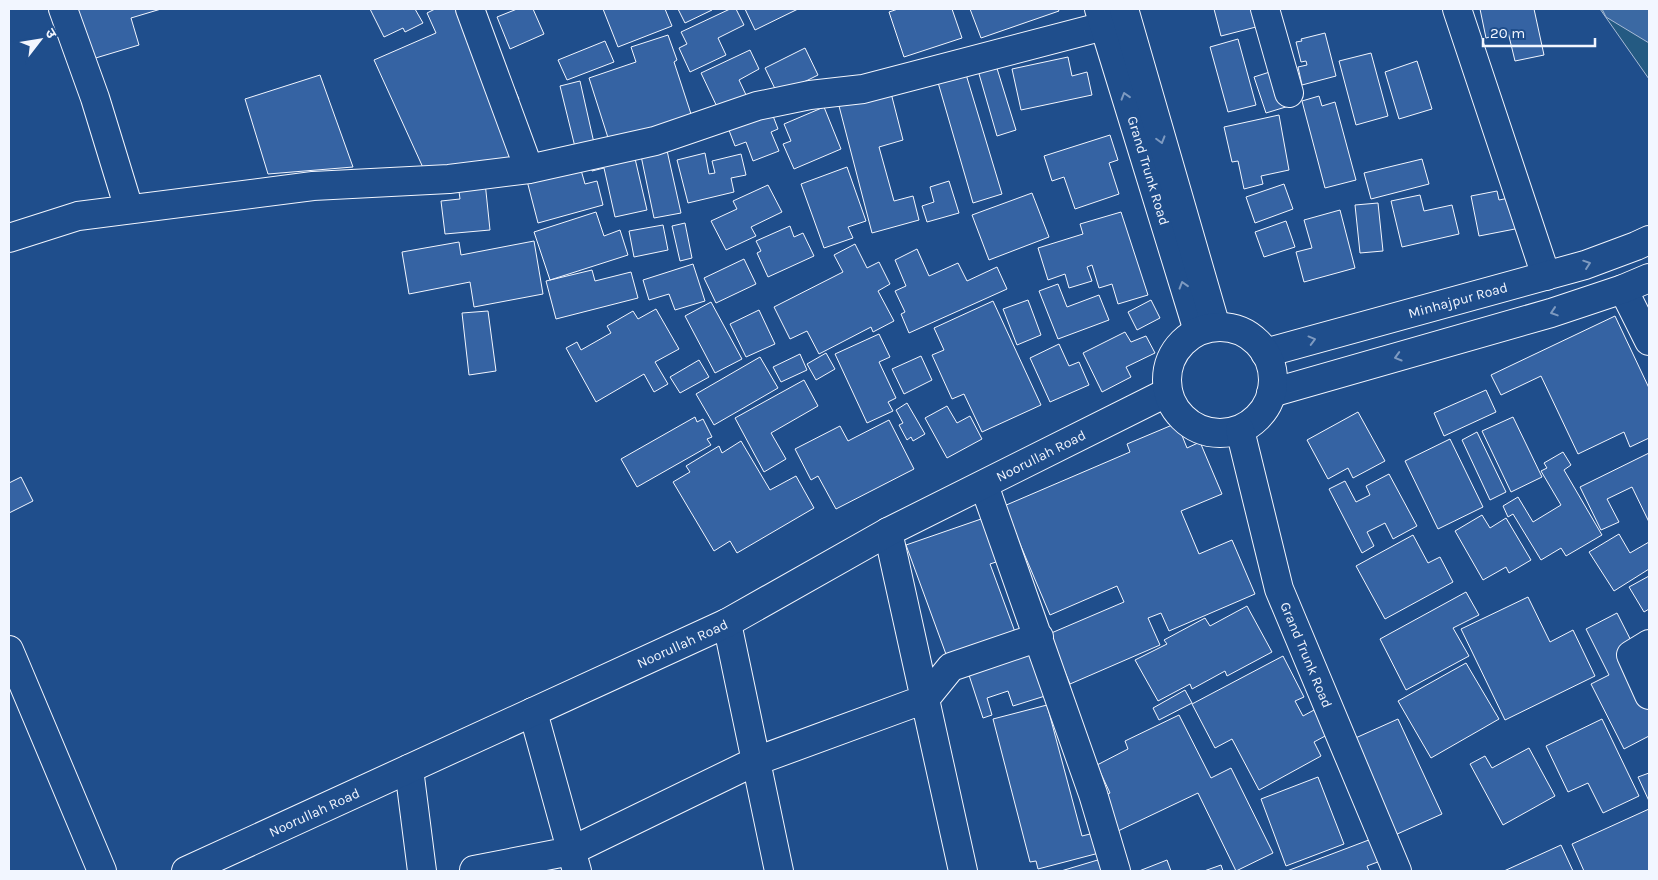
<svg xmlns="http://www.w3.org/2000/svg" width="1658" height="880" font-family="Karla,'Noto Sans Devanagari',sans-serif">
  <rect width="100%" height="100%" fill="#1f4e8c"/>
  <path fill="#245a82" stroke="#a8bbd7" d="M1600 9H1649V79Z"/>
  <path fill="#3b69a3" stroke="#a8bbd7" d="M1602 9H1649V43L1606 17Z"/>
  <path fill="#3563a3" stroke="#f2f6ff" d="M74 9H161L131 18 139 45 89 60Z
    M370 9H415L423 23 405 32 403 28 384 37Z
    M435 9H479L519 99 510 103 527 163 425 172 374 60 436 33 427 13Z
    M517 9H533L544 34 510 49 497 17Z
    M603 9H665L672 26 618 47Z
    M678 9H711L712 10 685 23Z
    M730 9H736L744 25 718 38 726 55 690 72 679 48 687 44 681 32Z
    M745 9H798L755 30Z
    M898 9H952L962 38 904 57 889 12Z
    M970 9H1058L1059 11 981 38Z
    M1214 9H1251L1256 27 1221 36Z
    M1480 9H1534L1544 55 1515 61 1508 32 1486 38Z
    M1325 33 1336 76 1302 85 1298 67 1307 65 1306 61 1301 62 1296 42 1302 41 1301 39Z
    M668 35 677 60 674 62 692 117 610 144 589 78 636 62 631 47Z
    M1238 39 1256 105 1228 112 1210 47Z
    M605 41 614 62 567 80 558 60Z
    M805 48 818 75 778 95 765 68Z
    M750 50 759 69 739 80 747 97 719 111 701 73Z
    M1371 53 1388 116 1356 125 1339 61Z
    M1068 57 1072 76 1087 72 1092 95 1021 110 1012 69Z
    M1417 61 1432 109 1399 119 1385 72Z
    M995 62 1016 130 997 136 977 67Z
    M1276 70 1289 106 1266 113 1254 77Z
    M965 71 1002 194 973 203 937 79Z
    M320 75 353 167 268 174 245 99Z
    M580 81 594 143 575 147 560 86Z
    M891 93 903 140 879 147 894 201 913 196 919 220 872 233 839 106Z
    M1319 96 1322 106 1335 102 1356 180 1325 188 1302 101Z
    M824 107 841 149 794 169 783 144 791 141 784 124Z
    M770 108 778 129 771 132 779 151 753 161 746 142 735 146 727 125Z
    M1279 115 1289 170 1261 176 1263 184 1244 189 1238 161 1232 162 1224 127Z
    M1110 135 1118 160 1109 163 1119 194 1075 209 1064 177 1052 181 1044 156Z
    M666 146 681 213 654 218 640 151Z
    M633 150 647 210 615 217 604 168 592 171 590 160Z
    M705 153 709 174 715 173 712 161 741 154 746 175 731 178 734 192 688 203 677 160Z
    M1422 159 1429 184 1371 199 1364 173Z
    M579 163 585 184 597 181 603 205 538 223 526 177Z
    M847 167 866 221 848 227 853 238 824 248 801 184Z
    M949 181 959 213 927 222 922 206 934 202 930 187Z
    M485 182 490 230 445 234 441 201 460 199 458 184Z
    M1284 184 1293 209 1255 223 1246 197Z
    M768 185 782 212 751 227 756 236 726 250 711 221 737 209 733 201Z
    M1497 191 1499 200 1514 197 1520 228 1479 236 1471 196Z
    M1032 193 1049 237 989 260 972 215Z
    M1420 195 1424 211 1452 205 1459 234 1402 247 1391 201Z
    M1378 203 1383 251 1360 253 1355 205Z
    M1340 210 1355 268 1304 282 1296 252 1312 248 1304 220Z
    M596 212 604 236 620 230 628 255 550 280 534 232Z
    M1121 212 1148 295 1118 304 1112 284 1099 288 1092 265 1087 267 1092 281 1069 288 1065 274 1048 280 1038 248 1083 234 1080 224Z
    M1286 221 1295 247 1264 257 1255 232Z
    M685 223 692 258 680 261 672 226Z
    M663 225 668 250 634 257 629 231Z
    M790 226 794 237 803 233 814 256 768 277 757 253 761 251 756 241Z
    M534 241 543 294 474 307 470 282 409 294 402 252 459 242 461 255Z
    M855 244 867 268 879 262 890 284 878 291 894 321 873 332 871 327 819 354 807 331 790 339 774 307 843 272 834 255Z
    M917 249 929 276 958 263 967 281 997 267 1007 289 909 333 901 314 905 312 895 291 906 286 895 260Z
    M744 259 756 284 716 303 704 278Z
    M693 264 705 301 675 310 669 294 649 300 643 280Z
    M592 270 595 281 631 272 638 298 556 319 546 281Z
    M1058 284 1067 307 1099 295 1109 320 1058 339 1039 291Z
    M1028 300 1041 335 1017 345 1003 309Z
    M1151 300 1160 318 1137 330 1128 312Z
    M993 301 1041 405 982 432 964 394 952 399 932 355 944 350 934 328Z
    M711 302 742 359 715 373 685 316Z
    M656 309 679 349 655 362 668 384 654 392 644 374 596 402 566 348 577 342 581 350 611 333 607 326 633 311 638 319Z
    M759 310 775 344 746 357 730 324Z
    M488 311 496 371 469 375 462 313Z
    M1615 316 1649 388V438L1630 447 1624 432 1578 454 1541 376 1501 395 1491 375Z
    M1125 332 1131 342 1146 336 1155 353 1126 367 1131 377 1102 392 1083 353Z
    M879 334 890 357 879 362 896 398 888 402 893 411 867 423 835 354Z
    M1059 344 1069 366 1079 362 1089 385 1050 402 1030 358Z
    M826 353 835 369 816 380 807 364Z
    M800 354 807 370 781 382 773 367Z
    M921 356 932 380 904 394 892 369Z
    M760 357 778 388 714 425 696 394Z
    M699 360 709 377 680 393 670 377Z
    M804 380 818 406 771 433 786 459 764 472 735 418Z
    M1486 390 1496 412 1444 436 1434 413Z
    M907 403 925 434 913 441 911 437 907 440 899 425 903 423 896 410Z
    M947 406 957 423 970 416 982 439 947 458 925 418Z
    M1358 412 1385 461 1353 478 1348 468 1328 479 1307 440Z
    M695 417 697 422 703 419 712 437 707 439 711 445 637 487 621 459Z
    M1513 417 1542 477 1511 492 1482 431Z
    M889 420 914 469 836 509 818 476 811 480 795 449 840 426 848 441Z
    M1177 423 1187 448 1200 442 1222 494 1181 511 1199 554 1232 540 1255 594 1169 631 1161 613 1148 618 1160 645 1070 684 1049 634 1124 602 1117 586 1050 615 1004 506 1130 452 1127 444Z
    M1477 432 1506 492 1490 500 1462 440Z
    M1450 439 1483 507 1438 529 1405 461Z
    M741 441 770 490 796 476 814 508 737 553 730 541 714 551 673 482 690 472 686 466 719 446 722 453Z
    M1563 452 1571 465 1564 470 1602 535 1566 556 1561 548 1541 560 1513 514 1508 517 1503 506 1518 497 1533 522 1561 505 1541 471 1547 468 1544 463Z
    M1649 453V522L1632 487 1607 499 1619 522 1601 530 1580 487Z
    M1389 474 1417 526 1393 539 1385 523 1367 532 1374 546 1362 553 1329 489 1345 481 1356 502 1370 495 1366 486Z
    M21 477 33 501 9 513V483Z
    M1482 515 1490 528 1506 518 1531 560 1509 573 1506 567 1483 580 1455 531Z
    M984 518 999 561 990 564 1015 632 947 657 906 545Z
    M1619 534 1630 553 1649 542V569L1614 591 1589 552Z
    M1413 535 1428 563 1440 557 1453 582 1385 619 1356 566Z
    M1649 576V609L1644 612 1629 587Z
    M1466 592 1479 615 1453 628 1469 656 1406 690 1380 639Z
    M1528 597 1550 642 1573 630 1595 676 1505 720 1461 629Z
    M1247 606 1272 652 1227 676 1225 671 1192 689 1190 684 1158 701 1135 660 1167 644 1164 640 1205 618 1210 626Z
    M1617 613 1649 676V736L1624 749 1591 684 1609 675 1586 629Z
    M1030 647 1045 696 1013 706 1008 691 987 698 992 715 983 718 966 666Z
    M1283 656 1304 697 1295 701 1303 716 1314 710 1327 735 1314 742 1321 756 1259 790 1232 739 1215 748 1192 704Z
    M1466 663 1499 719 1431 758 1398 701Z
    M1185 690 1192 703 1159 720 1153 708Z
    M1047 705 1082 836 1094 833 1099 853 1038 869 1036 861 1030 862 993 719Z
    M1179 715 1211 778 1231 768 1273 853 1236 871 1198 793 1118 831 1101 797 1110 793 1097 765 1128 749 1125 741Z
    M1398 719 1442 814 1395 835 1351 740Z
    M1602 719 1639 796 1603 813 1588 783 1568 792 1546 746Z
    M1529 748 1555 796 1503 825 1470 764 1485 756 1492 768Z
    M1649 773V801L1638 777Z
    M1318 777 1344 844 1286 866 1261 799Z
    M1649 809V871H1584L1572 844Z
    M1374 838 1383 860 1367 866 1369 871H1287Z
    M1561 845 1573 871H1504Z
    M1101 859 1104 871H1061Z
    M1167 860 1171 871H1139Z
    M1221 865 1223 871H1204Z"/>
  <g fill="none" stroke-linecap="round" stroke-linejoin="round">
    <g stroke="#f2f6ff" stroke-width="30">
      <path id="minor" d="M63 9 95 98 129 209
        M470 9 529 169
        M1265 9 1289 93
        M1457 9 1546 276
        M9 238 78 216 313 186 449 179 529 169 655 141 757 106 810 95 863 89 1104 26
        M1623 289 1649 341
        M984 485 1093 794 1116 871
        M888 532 963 871
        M727 623 779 871
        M1649 644 1631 655 1649 695
        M533 712 577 871
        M409 769 422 871
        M474 870 571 851 756 761 925 699 951 667 1039 637"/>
    </g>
    <g stroke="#f2f6ff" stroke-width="30">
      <path id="tertiary" d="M9 650 102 871"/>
    </g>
    <g stroke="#f2f6ff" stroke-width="30">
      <g id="secondary">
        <path id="s1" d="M1265 353 1585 265 1636 246 1649 240"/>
        <path d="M1271 393 1551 313 1623 289 1649 278"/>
        <path id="s2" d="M186 871 727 623 888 532 1168 392"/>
      </g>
    </g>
    <g stroke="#f2f6ff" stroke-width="30">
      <g id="primary">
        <path id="s3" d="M1099 9 1198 331"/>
        <path d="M1124 9 1216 327"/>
        <circle cx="1220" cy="380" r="53"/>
        <path id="s4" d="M1240 430 1279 589 1397 871"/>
      </g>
    </g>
    <use href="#minor" stroke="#1f4e8c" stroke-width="28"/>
    <use href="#tertiary" stroke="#1f4e8c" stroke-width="28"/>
    <use href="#secondary" stroke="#1f4e8c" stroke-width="28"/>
    <use href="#primary" stroke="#1f4e8c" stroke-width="28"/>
  </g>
  <defs><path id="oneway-chevron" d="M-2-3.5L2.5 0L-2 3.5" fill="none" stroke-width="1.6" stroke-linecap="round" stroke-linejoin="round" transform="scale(1.25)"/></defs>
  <g stroke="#7e9ac0">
    <use href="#oneway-chevron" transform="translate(1125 96) rotate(-107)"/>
    <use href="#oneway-chevron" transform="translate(1161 140) rotate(74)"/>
    <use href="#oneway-chevron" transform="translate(1587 264) rotate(-19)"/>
    <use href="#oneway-chevron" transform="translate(1183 285) rotate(-107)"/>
    <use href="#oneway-chevron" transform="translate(1554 312) rotate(162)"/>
    <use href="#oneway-chevron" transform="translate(1312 340) rotate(-15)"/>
    <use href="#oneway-chevron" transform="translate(1398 357) rotate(164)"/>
  </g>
  <g text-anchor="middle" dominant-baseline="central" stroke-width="4" stroke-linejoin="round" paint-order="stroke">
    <g font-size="14" fill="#f2f6ff" stroke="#1f4e8c">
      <text stroke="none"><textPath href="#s3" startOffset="169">Grand Trunk Road</textPath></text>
      <text stroke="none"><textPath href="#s1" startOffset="200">Minhajpur Road</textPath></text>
      <text stroke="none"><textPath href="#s2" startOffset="951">Noorullah Road</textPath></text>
      <text stroke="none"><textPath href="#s2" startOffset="546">Noorullah Road</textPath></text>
      <text stroke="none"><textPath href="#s4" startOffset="235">Grand Trunk Road</textPath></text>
      <text stroke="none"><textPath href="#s2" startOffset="141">Noorullah Road</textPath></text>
    </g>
  </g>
  <rect width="1658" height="880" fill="none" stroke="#f2f6ff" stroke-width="20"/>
  <g transform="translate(40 40) rotate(59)" stroke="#1f4e8c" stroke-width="4" paint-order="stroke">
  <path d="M0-4L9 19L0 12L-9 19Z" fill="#f2f6ff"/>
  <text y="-8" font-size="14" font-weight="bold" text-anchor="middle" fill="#f2f6ff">उ</text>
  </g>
  <path d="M1483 38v8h112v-8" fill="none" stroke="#f2f6ff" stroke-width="2.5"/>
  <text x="1490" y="38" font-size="15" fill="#f2f6ff" stroke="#1f4e8c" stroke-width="4" paint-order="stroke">20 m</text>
</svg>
